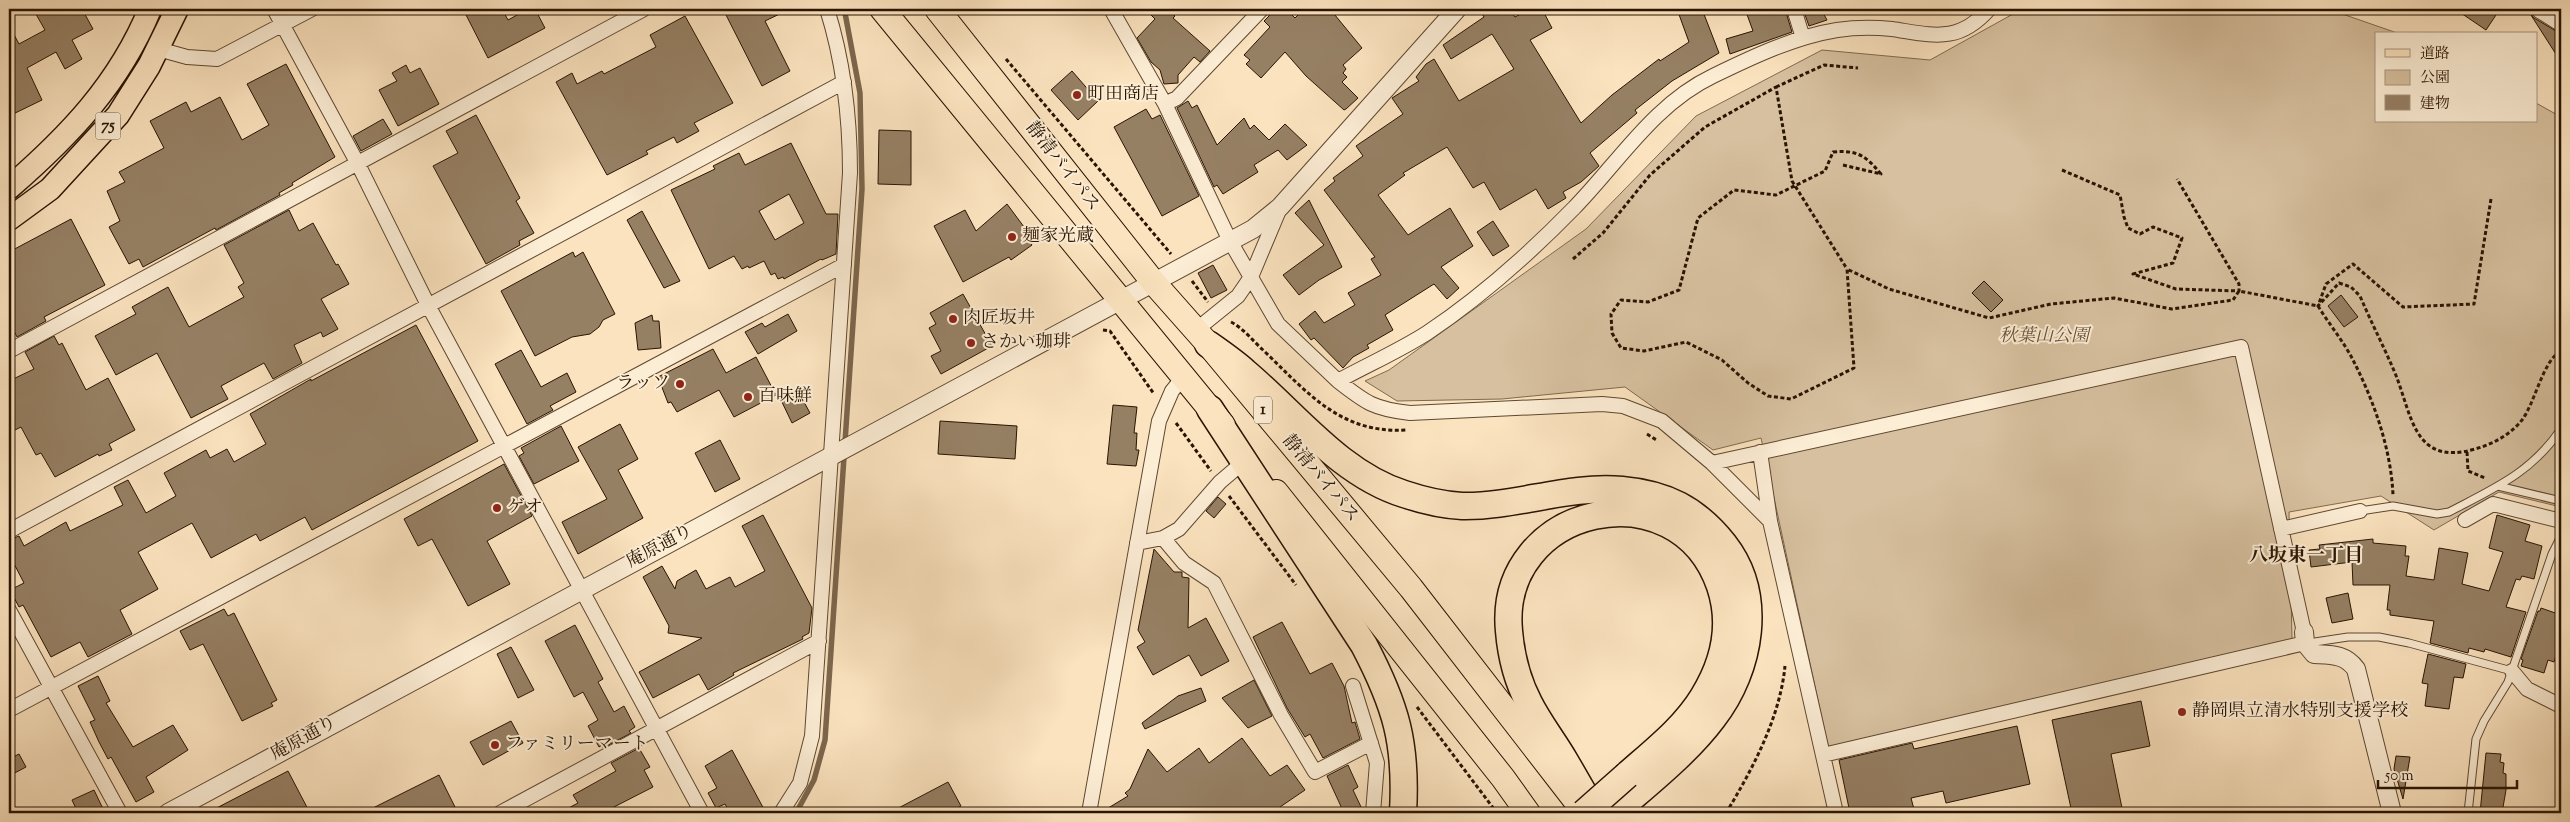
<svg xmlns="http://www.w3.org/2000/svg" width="2570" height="822" font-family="'Sorts Mill Goudy','Noto Serif JP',serif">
  <rect width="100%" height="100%" fill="#fbe3bf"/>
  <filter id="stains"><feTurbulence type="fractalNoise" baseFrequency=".004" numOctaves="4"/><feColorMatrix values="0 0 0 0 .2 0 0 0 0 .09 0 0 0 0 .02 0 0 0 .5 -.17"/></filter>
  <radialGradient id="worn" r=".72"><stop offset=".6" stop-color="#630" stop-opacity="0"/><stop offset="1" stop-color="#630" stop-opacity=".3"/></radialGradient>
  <path fill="#d7c09f" stroke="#806a50" d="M2022 9H2328L2400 34H2376V121H2536V103L2561 117V507L2499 492 2434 530 2381 496 2289 512 2292 639 1829 751 1761 438 1713 450 1625 387 1502 399 1397 401 1365 381 1389 370 1586 229 1696 116 1822 50 1930 60Z"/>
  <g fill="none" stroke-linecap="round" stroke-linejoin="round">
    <path stroke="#7c664d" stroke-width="5.5" d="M796 813 814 780 825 740 862 189 860 93 845 13"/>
  </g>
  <path fill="#968064" stroke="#291402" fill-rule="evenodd" d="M33 9H82L93 29 72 40 82 59 65 69 56 52 27 68 42 100 9 116V25L19 44 45 30Z
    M463 9H502L508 20 528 9H535L545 28 488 58Z
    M723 9H790L765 21 790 71 762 86Z
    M1145 9H1167L1175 16 1173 18 1210 51 1200 62 1194 57 1178 75V83L1164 84 1160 70 1151 62 1137 38 1155 19Z
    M1271 9H1286L1295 18 1304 9H1330L1362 48 1343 65 1346 69 1343 73 1347 77 1342 82 1358 98 1346 109 1344 110 1306 76 1285 52 1261 78 1246 64 1250 60 1244 55 1270 27 1264 21 1269 16Z
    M1479 9H1509L1515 17 1530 9H1542L1552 28 1530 40 1581 123 1612 95 1659 59 1660 61 1689 42 1677 9H1702L1719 53 1672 81 1635 110 1637 113 1590 153 1599 166 1581 182 1563 192 1566 198 1548 209 1536 189 1500 210 1484 182 1473 188 1447 147 1403 173 1405 175 1378 195 1408 235 1450 208 1473 246 1441 267 1459 288 1447 299 1434 284 1385 315 1393 330 1367 345 1369 348 1353 357 1343 368 1314 338 1311 340 1299 324 1315 311 1324 323 1355 305 1348 293 1381 275 1371 259 1375 257 1324 190 1335 181 1333 178 1363 156 1356 146 1403 114 1392 98 1419 81 1416 77 1426 64 1434 59 1459 101 1514 69 1492 34 1451 59 1443 45 1484 17Z
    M1745 9H1785L1792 32 1730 54 1726 39 1753 31Z
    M1803 9H1821L1827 20 1809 26Z
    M2455 9H2500L2486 30Z
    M2529 12 2534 18 2561 34V62Z
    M685 16 733 103 694 123 699 131 677 143 674 137 646 151 648 154 607 175 556 82 572 73 577 84 602 71 604 74 656 47 650 35Z
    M286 64 335 157 292 183 293 185 279 193 280 195 216 230 215 228 143 267 139 259 129 264 109 227 120 221 107 191 125 182 119 172 164 148 150 121 186 102 191 112 220 97 242 140 269 125 247 84Z
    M406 65 410 73 420 68 439 104 398 126 379 90 397 81 392 73Z
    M1072 71 1098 101 1078 120 1051 90Z
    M1188 101 1192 108 1197 105 1217 145 1244 118 1250 129 1254 125 1269 140 1285 124 1307 145 1287 160 1278 150 1254 165 1258 172 1223 194 1217 185 1214 187 1177 108Z
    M1146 109 1152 119 1160 115 1199 196 1162 216 1114 127Z
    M476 115 520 198 516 201 534 233 519 241 520 245 486 264 433 166 458 153 446 131Z
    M383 119 392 134 361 151 353 136Z
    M879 130 911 131V185L878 184Z
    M791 143 826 214H838L836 254 822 260 821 259 784 279 783 277 778 279 775 273 771 275 764 261 749 268 748 266 742 269 734 256 709 269 671 190 715 169 713 166 739 153 745 165ZM789 194 804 223 775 240 759 211Z
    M1309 200 1342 267 1319 280 1299 295 1283 275 1324 245 1295 213Z
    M1007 204 1027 231 1023 233 1032 245 1011 260 1009 257 963 282 934 226 965 210 976 231Z
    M289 210 299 231 313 223 336 265 338 264 349 284 321 299 338 329 323 337 321 332 294 345 302 363 273 379 264 363 221 386 228 399 191 418 157 353 116 375 95 336 136 314 132 307 168 287 189 327 244 297 238 287 244 283 224 245Z
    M642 211 680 281 664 288 627 220Z
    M71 219 105 285 44 317 46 321 17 337 14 331 9 334V252Z
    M1493 221 1509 246 1493 256 1477 232Z
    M573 252 575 257 583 252 615 314 603 320 599 327 590 334 572 337 535 356 501 291Z
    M1213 265 1227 290 1211 298 1198 273Z
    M1984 281 2003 300 1991 312 1972 293Z
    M963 294 992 346 941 374 931 356 941 351 929 328 936 324 930 313Z
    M2341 295 2358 317 2344 327 2328 306Z
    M788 314 797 331 758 354 745 332 762 323 765 327Z
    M652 315 653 321H659L661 348 638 350 635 323Z
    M416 325 478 441 312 530 305 517 260 541 256 534 211 558 192 523 138 552 158 589 120 610 132 634 88 657 80 642 51 657 23 605 19 607 10 590 24 583 9 554V540L19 536 24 546 66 522 70 531 123 505 114 487 128 480 146 513 176 496 164 473 206 450 210 458 227 449 234 462 266 444 250 414 311 379V381Z
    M54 336 59 345 62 343 86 390 108 378 135 430 109 444 112 450 99 456 98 454 55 477 41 453 36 455 21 427 9 433V381L34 369 25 352Z
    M713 349 726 373 756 357 776 395 734 417 719 390 677 412 671 402 668 403 658 377Z
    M521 350 541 387 567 373 576 392 550 406 553 410 527 424 495 364Z
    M797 389 810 413 792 423 780 398Z
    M1113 405 1137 407 1134 433H1137L1136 450H1139L1136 466 1107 464Z
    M940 421 1017 426 1015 459 938 454Z
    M620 424 638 459 618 470 643 518 578 554 562 522 607 499 578 447Z
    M561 426 579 461 534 484 519 456 524 453 521 448Z
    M720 440 740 479 715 492 695 453Z
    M504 464 532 516 487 541 510 584 468 606 432 539 418 546 404 519Z
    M1218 497 1226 504 1214 518 1206 511Z
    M763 515 812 608 809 633 802 637 803 639 733 673 734 675 708 690 699 674 653 698 639 672 702 638 668 633 669 626 643 577 662 566 675 589 677 581 696 570 706 589 730 577 735 587 765 571 742 526Z
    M2497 515 2530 525 2525 541 2542 546 2534 579 2522 576 2520 580 2516 579 2506 607 2526 612 2511 657 2485 649 2484 652 2469 648 2468 653 2430 643 2434 621 2390 615V610H2387L2390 585H2353L2352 562 2311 567 2309 550 2320 549 2319 545 2373 539V543L2406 546 2405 556H2409L2406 576 2434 580 2439 548 2468 553 2462 584 2489 591 2503 552 2489 548Z
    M1154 549 1174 572H1182V577L1189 578 1188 628 1206 618 1229 661 1201 676 1189 655 1153 675 1137 647 1145 642 1138 630Z
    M2348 593 2353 619 2332 623 2326 598Z
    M2541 608 2561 615V638L2554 662 2548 660 2544 673 2521 666 2523 660 2521 659 2538 611H2540Z
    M224 609 228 616 234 613 277 700 271 703 273 706 242 721 203 644 190 650 180 631Z
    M1282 622 1310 674 1332 663 1344 686 1352 723 1355 722 1360 739 1323 758 1310 734 1305 737 1287 708 1253 637Z
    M575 625 603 679 598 682 614 712 624 706 635 727 629 731 631 733 603 748 602 745 599 747 588 726 598 720 583 692 574 697 545 641Z
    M511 647 534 690 518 698 497 654Z
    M2428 654 2466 664 2463 678 2454 677 2449 709 2425 706 2428 684 2422 683Z
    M98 676 110 701 106 703 133 747 173 725 188 750 146 777 154 792 136 802 111 757 108 759 99 742 90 722 95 720 78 686Z
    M1254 680 1272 716 1248 728 1222 698Z
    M1201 688 1206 701 1145 729 1142 723 1178 696Z
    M2141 701 2150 746 2111 754 2123 813H2072L2052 720Z
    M511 721 523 743 483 765 470 742Z
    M2017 726 2030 784 1946 803 1943 791 1911 798 1915 813H1850L1839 760 1912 743 1914 749Z
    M1242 738 1270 776 1287 765 1305 790 1280 807 1285 813H1100L1128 796 1125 793 1130 789 1148 749 1167 772 1199 748 1209 763Z
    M639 748 650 767 644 770 653 787 612 808 614 813H559L578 803 573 795 616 771 611 763Z
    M732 750 766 813H730L725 804 716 808 708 793 717 788 705 766Z
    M2486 753 2501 754 2500 762 2504 763 2503 773 2506 774V790L2502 813H2480Z
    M19 754 26 767 9 776V759Z
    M2396 756 2410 757 2403 799 2394 769Z
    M1348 765 1358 787 1353 790 1362 809 1354 813H1344L1327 776Z
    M288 771 310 813H207Z
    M439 775 458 813H363Z
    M948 782 961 806 948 813H889Z
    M94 790 105 813H78L72 800Z"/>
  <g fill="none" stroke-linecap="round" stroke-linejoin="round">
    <g stroke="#5e4831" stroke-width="9">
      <path id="service" d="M2498 486 2561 501
        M2360 511 2393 506 2437 514 2449 512C2495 488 2531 473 2561 429
        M2308 643 2348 637H2379L2409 643 2512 671
        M2468 813 2476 739 2484 721 2508 682 2552 554 2561 536"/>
    </g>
    <g stroke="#5e4831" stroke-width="16">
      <path id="minor" d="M274 9 358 164 429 307 702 813
        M1111 9 1165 104 1230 241 1278 324 1338 381C1367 365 1399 351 1427 333 1478 299 1531 252 1574 208 1618 163 1654 104 1713 76 1752 57 1794 37 1837 30 1856 27 1874 27 1892 29 1933 35 1958 44 1989 9
        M1794 9 1803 38
        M158 49 187 57 217 59 312 9
        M1165 104 1177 98 1262 9
        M1196 330 1238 296 1251 277 1280 208
        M9 351 644 9
        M1338 381C1366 403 1374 409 1410 413L1602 404 1623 406 1662 421 1712 463 1770 521 1836 813
        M1760 452 1770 521
        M1712 463 2241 347 2304 632
        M2465 520 2493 504 2561 521
        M2281 529 2360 511
        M9 531 844 82
        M1163 538 1179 529 1220 482 1247 459
        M1137 543 1163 538 1184 563 1214 583 1281 715 1315 772 1371 743
        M9 610 120 813
        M2512 671 2527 689 2561 706
        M1353 686 1377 763 1373 813
        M9 710 844 265
        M1823 755 2305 643
        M500 813 819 641
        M781 813 800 783 812 736 850 173C850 117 844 63 827 9
        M1089 813 1159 421 1172 391 1184 376"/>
    </g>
    <g stroke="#5e4831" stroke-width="20">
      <path id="tertiary" d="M2540 9 2561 22
        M2304 632 2305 643 2314 654C2332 655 2345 654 2356 669L2392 813
        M168 813 1253 229 1280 207 1457 9"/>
    </g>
    <g stroke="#291402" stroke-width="25">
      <path id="primary" d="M9 188C69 136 119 84 150 9
        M9 219 50 189 118 115 149 66 177 9"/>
    </g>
    <g stroke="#291402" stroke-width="26">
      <path id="trunk" d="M882 9 1223 425
        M937 9 1154 283 1208 344 1411 588 1582 809
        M1276 492 1503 778 1528 813"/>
    </g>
    <g stroke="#291402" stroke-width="29">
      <path id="motorway" d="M1208 344C1221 353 1234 362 1245 372 1295 414 1340 474 1404 494 1422 500 1443 505 1462 506 1516 507 1568 485 1622 490 1666 494 1696 509 1724 544 1764 595 1751 669 1713 718 1686 754 1647 784 1614 813
        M1210 409 1364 645C1396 706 1407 743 1403 813
        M1595 813C1585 796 1575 778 1565 761 1554 742 1539 723 1529 703 1518 682 1511 655 1509 631 1497 506 1678 464 1720 586 1733 625 1724 663 1703 697 1684 728 1654 751 1627 775"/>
    </g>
    <path stroke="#291402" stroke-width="3" stroke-dasharray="4 2.5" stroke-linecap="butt" d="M1006 59 1171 254
      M1776 87 1824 65 1858 68
      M1843 165 1881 174C1865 155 1857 150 1833 152L1825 171 1776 195 1734 190 1698 218 1679 290 1648 302 1621 300 1611 314 1612 333 1621 348 1644 351 1686 342 1722 360 1748 383 1768 396 1791 399 1854 368 1847 269 1889 289 1989 318 2051 304 2114 298 2172 309 2233 300 2239 291 2318 306C2329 324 2344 342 2353 360 2374 401 2391 449 2393 495
      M2062 170 2120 195 2124 217 2128 228 2140 234 2153 227 2182 238 2173 263 2133 274 2176 289 2239 291V284L2177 179
      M2491 199 2474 304 2403 307 2353 264 2326 284 2318 306 2339 283 2351 287 2360 296C2371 322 2384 347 2395 373 2412 414 2413 467 2475 449 2493 444 2510 435 2522 420 2535 403 2543 360 2561 351
      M1573 259 1603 233 1650 175 1705 127 1776 87 1792 181 1847 269
      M1192 281 1208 302
      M1231 322C1243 328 1253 341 1263 350 1307 392 1340 434 1406 430
      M1103 330 1110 331 1154 394
      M1176 423 1211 471
      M1647 434 1658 441
      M2467 452 2468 471 2485 478
      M1229 496 1296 585
      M1417 707 1497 813
      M1726 813C1752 770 1780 718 1785 666"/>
    <use href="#service" stroke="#fcedd5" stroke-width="7"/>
    <use href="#minor" stroke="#fcedd5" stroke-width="14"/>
    <use href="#tertiary" stroke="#fcedd5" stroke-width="18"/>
    <use href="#primary" stroke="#fbe3bf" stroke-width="22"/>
    <use href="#trunk" stroke="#fbe3bf" stroke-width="24"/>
    <use href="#motorway" stroke="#fbe3bf" stroke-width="26"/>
    <g stroke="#291402" stroke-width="29" stroke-linecap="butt">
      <path id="motorway-bridge" d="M1584 813 1627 775"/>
    </g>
    <use href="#motorway-bridge" stroke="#fbe3bf" stroke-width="26"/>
  </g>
  <g fill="#8f2418" stroke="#fcedd5" stroke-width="2">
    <circle cx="1077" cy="95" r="5"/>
    <circle cx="1012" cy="237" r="5"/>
    <circle cx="953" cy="319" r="5"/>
    <circle cx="971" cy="343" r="5"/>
    <circle cx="680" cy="384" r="5"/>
    <circle cx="748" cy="397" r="5"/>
    <circle cx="497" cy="508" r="5"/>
    <circle cx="2182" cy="712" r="5"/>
    <circle cx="495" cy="745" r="5"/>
  </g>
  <g text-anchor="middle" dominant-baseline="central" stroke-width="4" stroke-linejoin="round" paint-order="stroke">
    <g fill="#fcedd5" stroke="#685541" stroke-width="1">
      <rect x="95.5" y="112.5" width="25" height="27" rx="4"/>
      <rect x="1254" y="396.5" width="18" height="27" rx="4"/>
    </g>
    <g font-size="16" font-weight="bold" fill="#291402">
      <text x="108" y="126">75</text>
      <text x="1263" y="410">1</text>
    </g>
    <g font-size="18" fill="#291402" stroke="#fcedd5" text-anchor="start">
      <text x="1087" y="95">町田商店</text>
      <text x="1022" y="237">麺家光蔵</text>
      <text x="963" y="319">肉匠坂井</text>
      <text x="981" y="343">さかい珈琲</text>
      <text x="670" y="384" text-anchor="end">ラッソ</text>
      <text x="758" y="397">百味鮮</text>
      <text x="507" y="508">ゲオ</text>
      <text x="2192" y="712">静岡県立清水特別支援学校</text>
      <text x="505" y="745">ファミリーマート</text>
    </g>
    <g font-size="18" fill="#291402" stroke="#fcedd5">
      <text transform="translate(1062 167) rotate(52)">静清バイパス</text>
      <text transform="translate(1320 479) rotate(50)">静清バイパス</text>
      <text transform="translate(660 547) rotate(-28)">庵原通り</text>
      <text transform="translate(304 739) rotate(-29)">庵原通り</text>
    </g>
    <g font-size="18" font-style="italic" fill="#665039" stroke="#fcedd5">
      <text x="2044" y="337">秋葉山公園</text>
    </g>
    <g font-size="19" font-weight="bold" fill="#291402" stroke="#fcedd5">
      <text x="2306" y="556">八坂東一丁目</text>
    </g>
  </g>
  <rect width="2570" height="822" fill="none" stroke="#fbe3bf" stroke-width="30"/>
  <rect x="10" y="10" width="2550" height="802" fill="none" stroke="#291402" stroke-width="2.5"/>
  <rect x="15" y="15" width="2540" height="792" fill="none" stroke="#291402"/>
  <rect x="2375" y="32" width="162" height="90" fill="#fcedd5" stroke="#a89681"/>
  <rect x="2385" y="49" width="25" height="8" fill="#fbe3bf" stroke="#a89681"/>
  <text x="2420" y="58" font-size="15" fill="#291402">道路</text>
  <rect x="2385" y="70" width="25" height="15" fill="#d7c09f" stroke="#a89681"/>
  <text x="2420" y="82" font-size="15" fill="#291402">公園</text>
  <rect x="2385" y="95" width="25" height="15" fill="#968064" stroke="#a89681"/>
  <text x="2420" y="108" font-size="15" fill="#291402">建物</text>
  <path d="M2378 780v8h139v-8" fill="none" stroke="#291402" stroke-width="2.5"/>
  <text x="2385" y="780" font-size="15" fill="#291402" stroke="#fcedd5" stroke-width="4" paint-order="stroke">50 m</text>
  <rect width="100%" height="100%" filter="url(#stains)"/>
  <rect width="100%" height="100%" fill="url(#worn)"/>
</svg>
